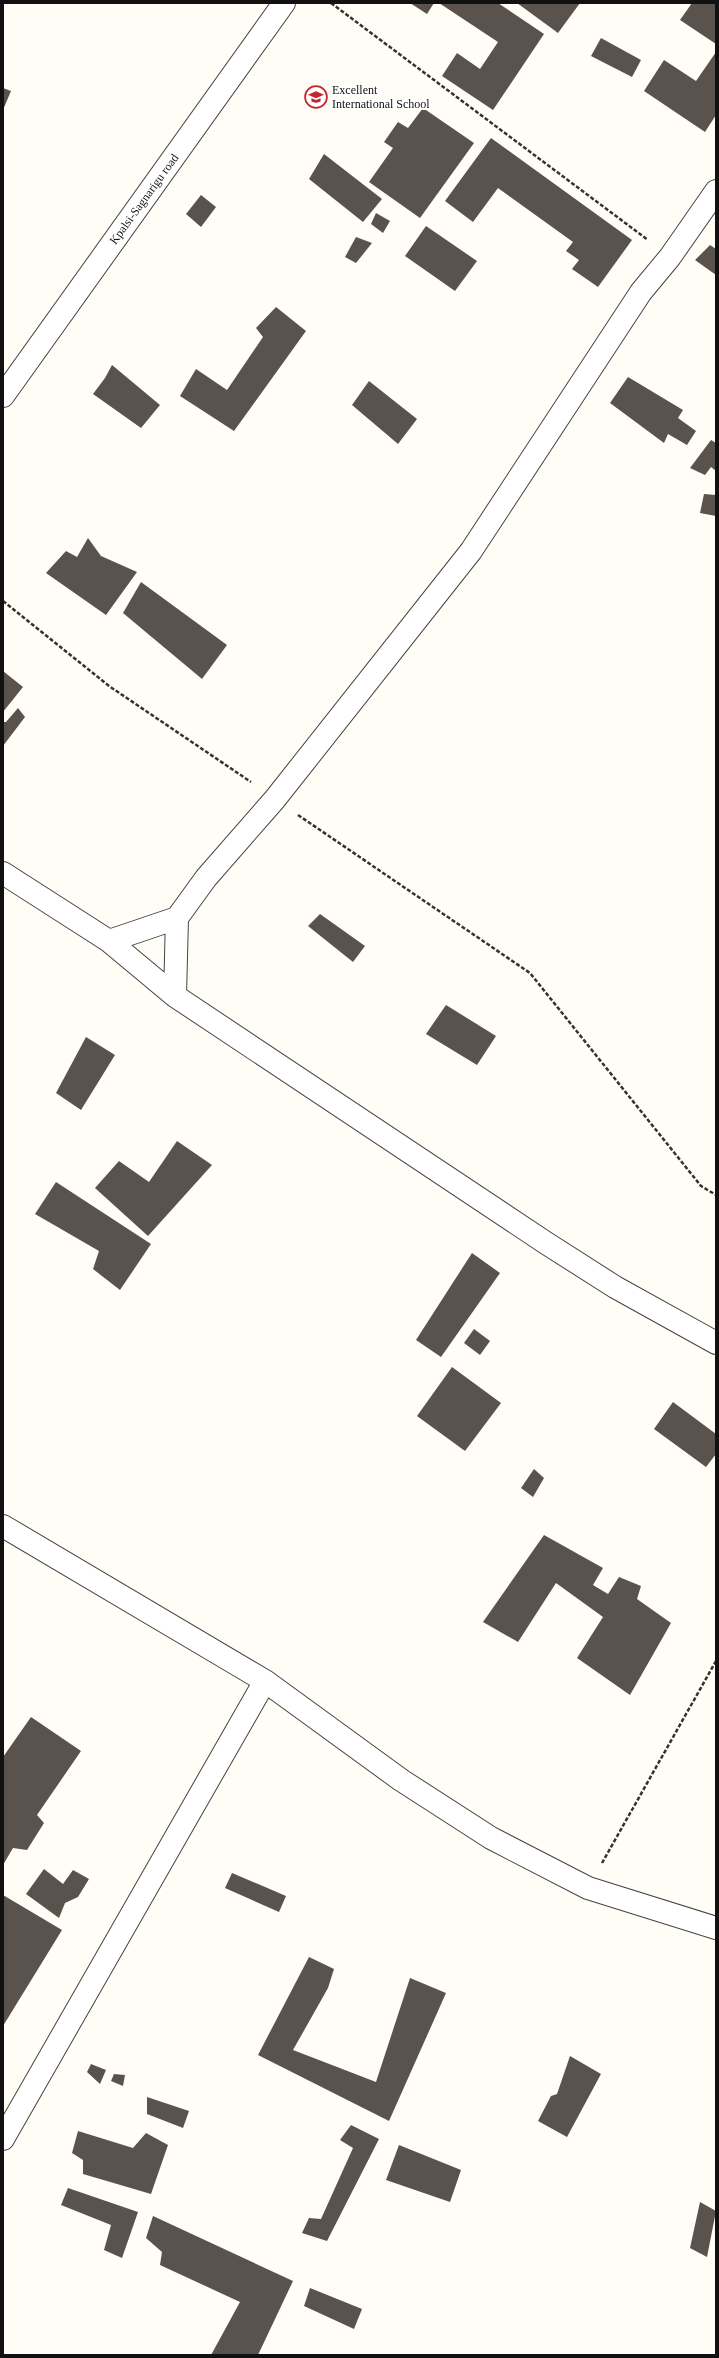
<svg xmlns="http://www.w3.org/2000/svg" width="719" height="2358" font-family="'Times New Roman',serif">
  <rect width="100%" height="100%" fill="#fffdf5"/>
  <path fill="#5a524d" d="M410 3H434L427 14Z
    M439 3H498L544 34 493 110 442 76 457 53 480 69 498 42Z
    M517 3H580L558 33Z
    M692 3H716V44L680 20Z
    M601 38 641 60 632 77 591 56Z
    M716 52V115L705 132 644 91 664 60 696 81Z
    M3 88 11 91 3 110Z
    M423 108 474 143 420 218 369 182 393 148 384 142 398 122 408 128Z
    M491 138 632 240 598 287 572 269 579 260 566 251 573 242 498 188 473 222 445 201Z
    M324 154 382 199 363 222 309 179Z
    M201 195 216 207 201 227 186 214Z
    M376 213 390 221 383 233 371 224Z
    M426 226 477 261 455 291 405 256Z
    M356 237 372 243 356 263 345 257Z
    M710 245 716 249V275L695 260Z
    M276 307 306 331 234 431 180 396 196 369 227 390 263 337 256 328Z
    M112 365 160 405 141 428 93 394 105 378Z
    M628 377 683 410 678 418 696 431 687 445 668 434 664 443 610 403Z
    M369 381 417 419 398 444 352 405Z
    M711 440 716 443V471L711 467 705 475 690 468Z
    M704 494 716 495V516L700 513Z
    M88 538 101 556 137 572 106 615 46 573 66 551 77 557Z
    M141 582 227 645 202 679 123 613Z
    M3 671 23 687 3 712Z
    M18 708 25 717 3 746V722H6Z
    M320 914 365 946 353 962 308 926Z
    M446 1005 496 1036 477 1065 426 1034Z
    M86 1037 115 1055 81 1110 56 1093Z
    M177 1141 212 1165 148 1236 95 1188 119 1161 149 1182Z
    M56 1182 151 1244 120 1290 93 1269 99 1251 35 1214Z
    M472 1253 500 1273 441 1357 416 1340Z
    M474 1329 490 1341 480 1355 464 1343Z
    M452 1367 501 1403 465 1451 417 1416Z
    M673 1402 716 1434V1454L706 1467 654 1429Z
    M534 1469 544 1478 533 1497 521 1488Z
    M544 1535 603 1568 593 1585 608 1594 619 1577 641 1586 637 1599 671 1623 630 1695 577 1658 603 1617 556 1583 518 1642 483 1622Z
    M31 1717 81 1751 37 1815 44 1823 27 1850 13 1848 3 1865V1757Z
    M44 1869 63 1884 73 1870 89 1879 78 1897 65 1903 59 1918 26 1894Z
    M232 1873 286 1896 279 1912 225 1888Z
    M3 1895 62 1930 3 2026Z
    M309 1957 334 1969 328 1988 293 2050 376 2082 410 1978 446 1993 389 2121 258 2055Z
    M570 2056 601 2074 567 2137 538 2121 551 2096 557 2094Z
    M91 2064 106 2070 100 2084 87 2072Z
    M114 2074 125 2075 123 2086 111 2081Z
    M147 2097 189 2111 183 2128 147 2114Z
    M351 2125 379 2139 327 2241 302 2233 309 2218 321 2219 353 2148 340 2140Z
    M78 2131 133 2148 146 2133 168 2145 151 2194 83 2174V2160L72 2153Z
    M399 2145 461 2170 450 2202 386 2180Z
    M68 2188 138 2212 122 2258 104 2250 111 2225 61 2205Z
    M700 2202 716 2211 707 2257 690 2248Z
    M153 2216 293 2281 258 2355H211L240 2302 160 2265 162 2252 146 2238Z
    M310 2288 362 2309 354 2329 304 2306Z"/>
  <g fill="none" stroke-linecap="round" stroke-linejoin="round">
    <g stroke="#444" stroke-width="24">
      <path id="minor" d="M3 396 284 3
        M3 873 109 941 175 996 546 1243 615 1287 716 1343
        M109 941 177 918
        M175 996 177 918 206 878 275 799 471 551 641 292 670 257 716 191
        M3 1526 265 1681 401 1780 491 1838 588 1888 716 1928
        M3 2139 265 1681"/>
    </g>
    <path stroke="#333" stroke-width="2.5" stroke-dasharray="4 2" stroke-linecap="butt" d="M331 3 648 240
      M3 601 109 686 251 782
      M298 815 530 973 701 1186 716 1195
      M602 1863 716 1661"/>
    <use href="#minor" stroke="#fff" stroke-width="22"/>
  </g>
  <defs>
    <g id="school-ring" transform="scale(1.15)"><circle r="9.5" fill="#fff" stroke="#c4262e" stroke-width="1.5"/><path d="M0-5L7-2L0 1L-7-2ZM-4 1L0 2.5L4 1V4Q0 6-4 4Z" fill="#c4262e"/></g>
  </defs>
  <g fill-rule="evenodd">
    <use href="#school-ring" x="316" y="97"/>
  </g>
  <g text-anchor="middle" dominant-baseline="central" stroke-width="4" stroke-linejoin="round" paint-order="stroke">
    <g font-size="12" fill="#111" stroke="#fff" text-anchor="start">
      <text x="332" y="90">Excellent<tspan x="332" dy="14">International School</tspan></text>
    </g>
    <g font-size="12" fill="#111" stroke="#fff">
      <text transform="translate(144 199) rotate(-54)">Kpalsi-Sagnarigu road</text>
    </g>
  </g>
  <rect width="719" height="2358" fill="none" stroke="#111111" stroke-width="8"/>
</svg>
